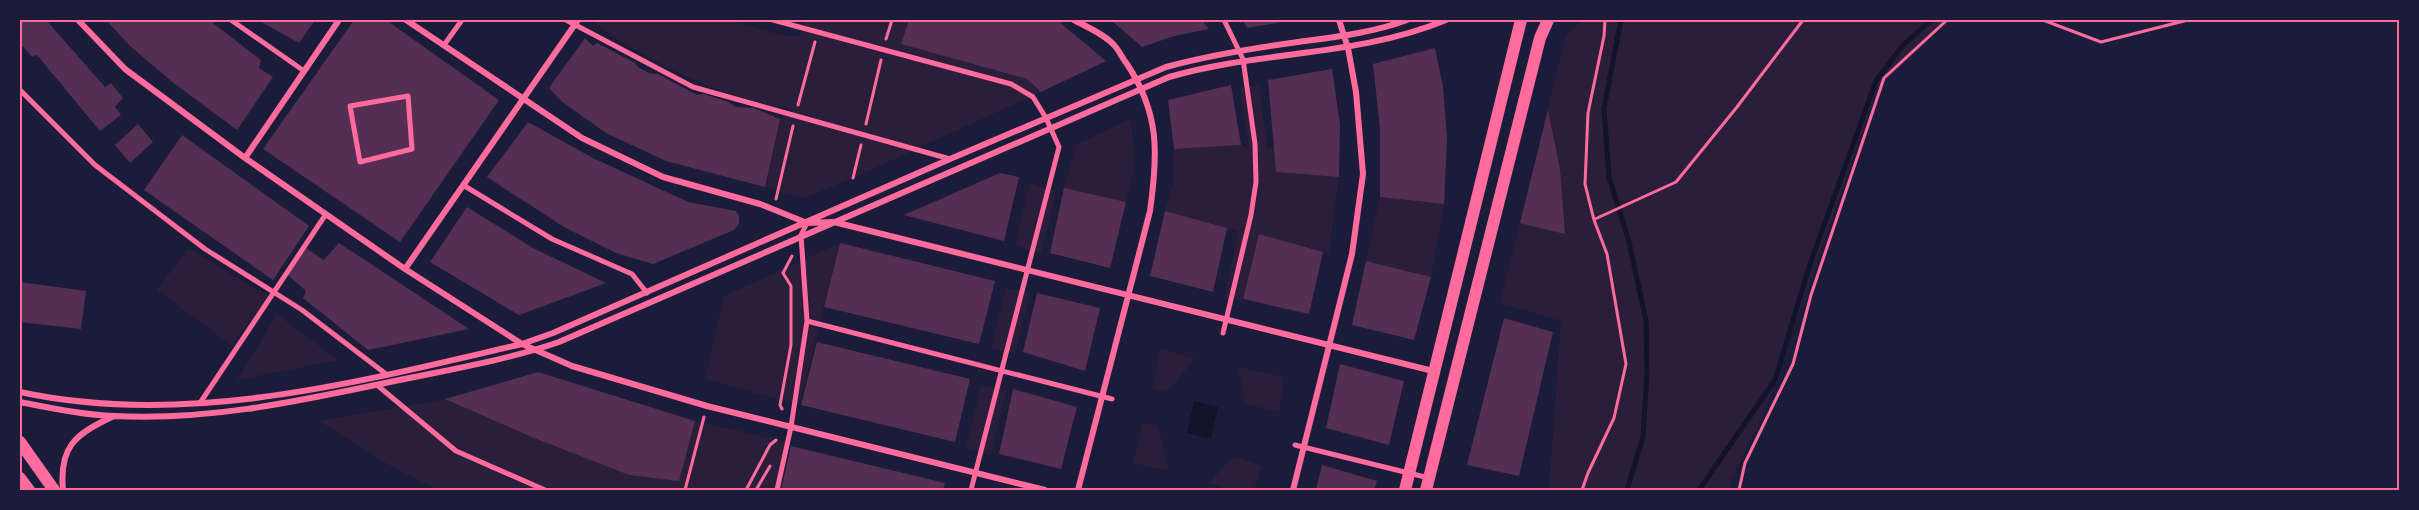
<svg xmlns="http://www.w3.org/2000/svg" width="2419" height="510" font-family="Jost,sans-serif">
  <rect width="100%" height="100%" fill="#1b1b3a"/>
  <path fill="#2a1e3b" d="M597 20H729L781 35 800 36 805 20H909L902 44 1027 79 1041 92 853 178 804 198 765 187 780 119 793 110C769 104 744 100 721 91 676 74 632 51 594 23Z
    M1581 20H1950L1877 89 1764 414 1733 475 1728 490H1549L1561 321 1500 303 1565 38Z
    M1259 85 1267 148H1276L1277 172 1339 177 1329 253 1259 234 1242 301 1224 299 1238 231 1165 211 1174 181V149L1241 145 1249 149 1240 87Z
    M1131 118 1135 164 1126 202 1064 188 1076 145Z
    M1030 183 1056 191 1041 253 1015 246Z
    M1380 197 1444 204 1431 277 1366 261Z
    M840 243 799 405 705 379 724 296Z
    M188 248 270 297 231 345 157 290Z
    M1006 288 1030 293 1015 354 991 348Z
    M277 314 338 360 237 380Z
    M1160 348 1195 359 1167 392 1152 389Z
    M1238 367 1284 377 1279 412 1245 404Z
    M981 385 1006 391 991 456 966 448Z
    M445 399 534 438 629 475 679 480 695 421 788 442 777 490H438L394 468 319 421Z
    M1143 424 1158 425 1169 471 1133 463Z
    M1233 456 1261 466 1254 490H1228L1209 483Z"/>
  <path fill="#12122b" d="M1194 401 1218 407 1211 439 1187 433Z"/>
  <g fill="none" stroke-linecap="round" stroke-linejoin="round">
    <path stroke="#12122b" stroke-width="5" d="M1621 20 1604 108 1609 177 1629 242 1646 321 1647 372 1643 437 1627 490
      M1699 490 1775 380 1810 264 1876 81 1903 45 1931 20"/>
  </g>
  <path fill="#542f53" d="M20 20H46L105 87 111 83 123 98 115 107 121 115 100 131 37 55 32 57 20 43Z
    M106 20H209L261 60 259 68 273 77 237 130 171 81 129 45Z
    M258 20H315L299 43Z
    M354 20H386L499 100 400 242 263 149Z
    M909 20H1057L1106 61 1041 92 1027 79 901 44Z
    M1111 20H1202L1209 29 1174 36 1142 47Z
    M1243 20H1275L1277 23 1247 28Z
    M585 38 593 46 597 43 635 63 639 68 649 73 658 74 697 95 704 94 728 102 736 107 754 108 780 119 765 187 666 161 606 133 561 101 549 88Z
    M1435 48 1443 87 1447 139 1444 204 1380 197V129L1373 64Z
    M1332 69 1340 124 1339 177 1276 172 1268 80Z
    M1231 85 1241 145 1174 149 1168 100Z
    M1548 110 1560 169 1565 234 1520 223Z
    M528 122 593 158 688 202 736 211 739 216V224L734 230 653 264 616 253 564 227 487 177Z
    M138 124 153 142 130 163 115 145Z
    M182 135 309 226 273 280 144 190Z
    M1000 173 1019 177 1004 241 904 215Z
    M1064 188 1126 202 1110 268 1050 253Z
    M467 207 533 248 606 283 519 315 430 262Z
    M1165 211 1227 228 1213 292 1150 276Z
    M1259 234 1323 252 1309 314 1243 299Z
    M339 243 469 329 368 350 303 298 306 291 288 275 306 248 324 260Z
    M840 243 995 281 979 344 824 307Z
    M1366 261 1431 277 1414 340 1352 325Z
    M20 282 86 291 81 329 20 322Z
    M1037 293 1100 308 1085 371 1023 352Z
    M1504 318 1553 332 1519 476 1467 465Z
    M817 342 970 379 955 442 801 405Z
    M1340 364 1404 381 1389 445 1326 428Z
    M538 372 695 421 679 481 629 475 534 438 445 399Z
    M1013 389 1077 407 1061 469 999 454Z
    M791 446 945 483 943 490H781Z
    M1322 465 1377 481 1374 490H1316Z"/>
  <g fill="none" stroke-linecap="round" stroke-linejoin="round">
    <path stroke="#ff6b9d" stroke-width="3" d="M2043 20 2101 42 2188 20
      M886 39 892 20
      M798 105 815 42
      M866 124 881 60
      M853 178 861 145
      M776 199 793 126
      M1595 219 1676 182 1737 107 1803 20
      M782 409 780 405 791 345V286L783 273 792 256
      M685 490 704 417
      M746 490 770 445 776 440
      M756 490 770 466
      M1582 490 1588 473 1614 418 1626 364 1607 254 1594 220 1585 184 1588 113 1604 36 1605 20
      M1739 490 1745 463 1793 364 1811 295 1884 78 1947 20"/>
    <path stroke="#ff6b9d" stroke-width="5" d="M231 20 304 71
      M566 20 693 87 950 159
      M773 20 1011 84 1033 97 1046 118 1059 147 971 490
      M444 45 462 20
      M20 90 95 165 205 249 302 310 386 374
      M408 96 412 149 360 162 350 106Z
      M463 185 552 239 632 274 647 293
      M807 321 1112 399
      M1223 333 1251 215 1256 182 1255 144 1243 59 1224 20
      M377 385 456 451 545 490
      M200 403 326 214
      M1295 445 1429 478
      M777 490 791 427 807 321 801 235 807 223"/>
    <path stroke="#ff6b9d" stroke-width="6" d="M78 20 125 69 245 158 405 269 522 344 572 366 707 406 1045 490
      M406 20 582 138 663 177 760 204 807 223 834 222 1433 371
      M1074 20C1087 27 1104 34 1114 45 1119 50 1122 58 1127 64 1160 114 1158 154 1150 211L1078 490
      M245 158 339 20
      M405 269 578 20
      M20 392C187 428 358 382 522 344L553 333 950 159 1166 67C1210 55 1254 48 1298 42 1335 37 1372 33 1407 20
      M20 402C51 408 83 415 114 416 209 421 299 401 390 382 447 370 504 361 559 342L1169 77C1262 50 1357 57 1446 20
      M63 490C59 447 75 434 112 417
      M1293 490 1352 254 1363 174 1356 92 1348 48 1339 20"/>
    <path stroke="#ff6b9d" stroke-width="12" d="M20 442 54 490
      M20 478 29 490
      M1405 490 1521 20
      M1426 490 1540 38 1548 20"/>
  </g>
  <rect width="2419" height="510" fill="none" stroke="#1b1b3a" stroke-width="42"/>
  <rect x="21" y="21" width="2377" height="468" fill="none" stroke="#ff6b9d" stroke-width="2"/>
</svg>
